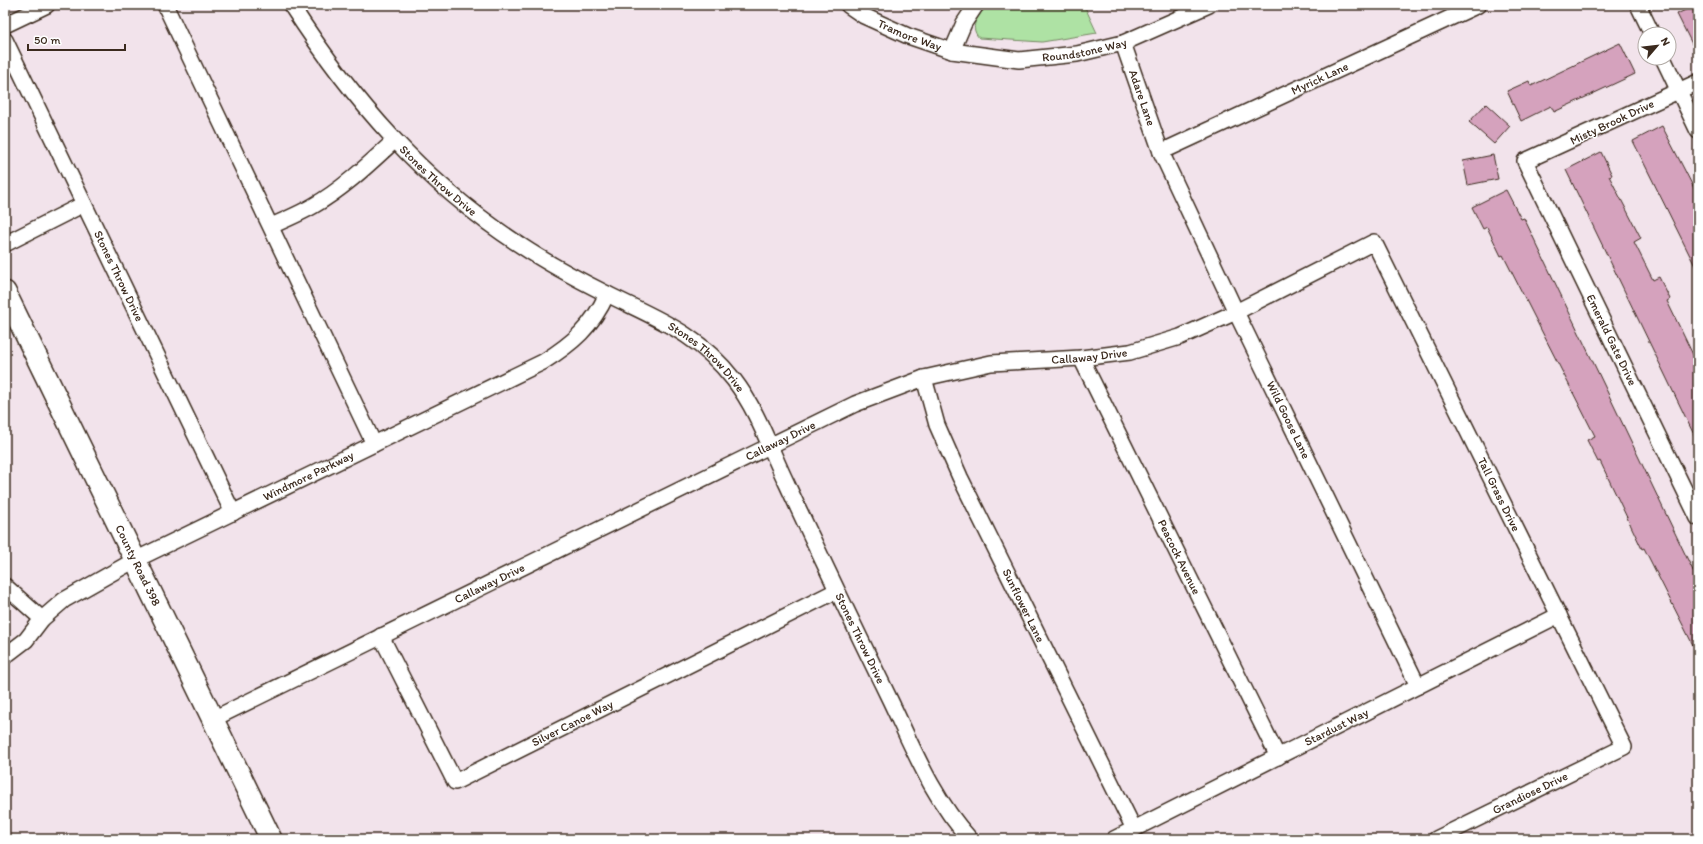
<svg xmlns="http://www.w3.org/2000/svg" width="1703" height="844" font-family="Itim,sans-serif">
  <rect width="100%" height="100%" fill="#f2e3eb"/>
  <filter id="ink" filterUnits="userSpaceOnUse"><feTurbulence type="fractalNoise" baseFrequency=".025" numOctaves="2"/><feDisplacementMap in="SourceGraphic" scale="8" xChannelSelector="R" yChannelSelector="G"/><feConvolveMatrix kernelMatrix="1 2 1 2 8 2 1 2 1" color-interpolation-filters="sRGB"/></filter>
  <g filter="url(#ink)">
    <path fill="#aee2a4" stroke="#748661" d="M988 5H1084L1097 33 1042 42 979 38C968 25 979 15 988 5Z"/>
    <path fill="#d5a2bd" stroke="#3b2a1e" d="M1696 5H1698V56L1677 14Z
      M1620 43 1635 74 1554 112 1551 106 1521 121 1507 91 1529 81 1531 86Z
      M1486 104 1510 126 1494 144 1469 122Z
      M1662 126 1698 196V272L1633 141Z
      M1601 152 1612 175 1609 176 1641 238 1634 242 1653 280 1659 277 1670 299 1667 301 1698 365V443L1566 170Z
      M1493 155 1498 179 1468 185 1463 161Z
      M1506 190 1521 219 1524 218 1698 581V655L1644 548 1642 549 1600 461 1598 462 1587 440 1595 436 1503 255 1501 256 1487 227 1483 229 1472 207Z"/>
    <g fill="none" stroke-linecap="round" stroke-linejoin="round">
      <g stroke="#3b2a1e" stroke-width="18">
        <g id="street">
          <path d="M165 5 374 444"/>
          <path id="s1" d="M291 5C353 101 423 182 520 245 547 263 577 279 607 294 657 319 698 333 734 380 758 411 770 449 787 484 820 556 855 628 890 700 913 748 933 799 970 839"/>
          <path id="s2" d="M848 5 864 16 908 36 952 51 1019 60 1077 54 1123 43 1209 5"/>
          <path d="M1638 5 1652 34"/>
          <path d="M5 25 47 5"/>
          <path id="s3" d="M5 40 233 513"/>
          <path id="s4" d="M1123 43 1161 152 1236 312 1418 686"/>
          <path d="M952 51 964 23 976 5"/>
          <path d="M1663 58 1698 131"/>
          <path id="s5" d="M1698 82 1525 161 1698 518"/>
          <path id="s6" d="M1161 152 1478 5"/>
          <path d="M271 226C285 220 299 214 313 206 343 189 369 164 394 141"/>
          <path d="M5 244 84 204"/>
          <path id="s7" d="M1081 358 1278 757"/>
          <path id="s8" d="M924 378 937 425 960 477 1134 829"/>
          <path d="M5 586 42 619"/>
          <path id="s9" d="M381 636 455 782 836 591"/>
          <path id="s10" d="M5 656 26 640 42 619 64 600 135 560 543 362C573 343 592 327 607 294"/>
          <path id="s11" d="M213 719 855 404 924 378 991 363 1081 358 1130 352 1180 337 1236 312 1374 242 1624 747 1436 839"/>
          <path id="s12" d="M1114 839 1559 615"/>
        </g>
      </g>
      <g stroke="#3b2a1e" stroke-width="24">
        <g id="secondary">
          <path id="s13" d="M5 292 271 839"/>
        </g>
      </g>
      <use href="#street" stroke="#fff" stroke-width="15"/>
      <use href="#secondary" stroke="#fff" stroke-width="21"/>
    </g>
  </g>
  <g text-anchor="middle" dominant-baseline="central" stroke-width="3" stroke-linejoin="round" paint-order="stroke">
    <g font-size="12" fill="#3b2a1e" stroke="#fff">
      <text stroke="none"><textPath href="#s2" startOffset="69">Tramore Way</textPath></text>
      <text stroke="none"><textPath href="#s2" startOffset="248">Roundstone Way</textPath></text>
      <text stroke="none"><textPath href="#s6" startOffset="175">Myrick Lane</textPath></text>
      <text stroke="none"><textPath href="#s4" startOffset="58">Adare Lane</textPath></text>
      <text transform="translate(1612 122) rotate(-25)">Misty Brook Drive</text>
      <text stroke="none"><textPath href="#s1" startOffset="230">Stones Throw Drive</textPath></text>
      <text stroke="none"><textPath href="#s3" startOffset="262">Stones Throw Drive</textPath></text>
      <text stroke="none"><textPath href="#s5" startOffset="389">Emerald Gate Drive</textPath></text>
      <text stroke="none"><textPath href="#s11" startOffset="956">Callaway Drive</textPath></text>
      <text stroke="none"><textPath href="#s1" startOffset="553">Stones Throw Drive</textPath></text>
      <text stroke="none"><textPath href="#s4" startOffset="412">Wild Goose Lane</textPath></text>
      <text stroke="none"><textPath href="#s11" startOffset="632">Callaway Drive</textPath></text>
      <text stroke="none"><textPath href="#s10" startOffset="356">Windmore Parkway</textPath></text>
      <text stroke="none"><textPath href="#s11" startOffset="1547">Tall Grass Drive</textPath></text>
      <text stroke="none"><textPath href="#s7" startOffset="222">Peacock Avenue</textPath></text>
      <text stroke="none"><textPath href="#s13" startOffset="304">County Road 398</textPath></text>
      <text stroke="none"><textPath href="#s11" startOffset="308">Callaway Drive</textPath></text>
      <text stroke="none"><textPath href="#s8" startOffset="249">Sunflower Lane</textPath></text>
      <text stroke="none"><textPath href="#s1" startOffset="877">Stones Throw Drive</textPath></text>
      <text stroke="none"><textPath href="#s9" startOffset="295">Silver Canoe Way</textPath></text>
      <text stroke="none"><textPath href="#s12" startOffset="249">Stardust Way</textPath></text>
      <text transform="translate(1530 793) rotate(-26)">Grandiose Drive</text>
    </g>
  </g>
  <rect width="1703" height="844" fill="none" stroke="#fff" stroke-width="20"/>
  <rect x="10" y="10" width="1683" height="824" fill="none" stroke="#3b2a1e" stroke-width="1.5" filter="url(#ink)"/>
  <g transform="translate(1657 46) rotate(62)"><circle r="19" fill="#ffffff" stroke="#b1aaa5"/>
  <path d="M0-3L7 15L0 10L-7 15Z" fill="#3b2a1e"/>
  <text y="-6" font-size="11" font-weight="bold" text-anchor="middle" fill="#3b2a1e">N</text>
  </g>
  <path d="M28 44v6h97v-6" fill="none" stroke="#3b2a1e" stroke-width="2"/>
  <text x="34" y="44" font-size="12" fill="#3b2a1e" stroke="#ffffff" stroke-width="3" paint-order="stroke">50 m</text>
</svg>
